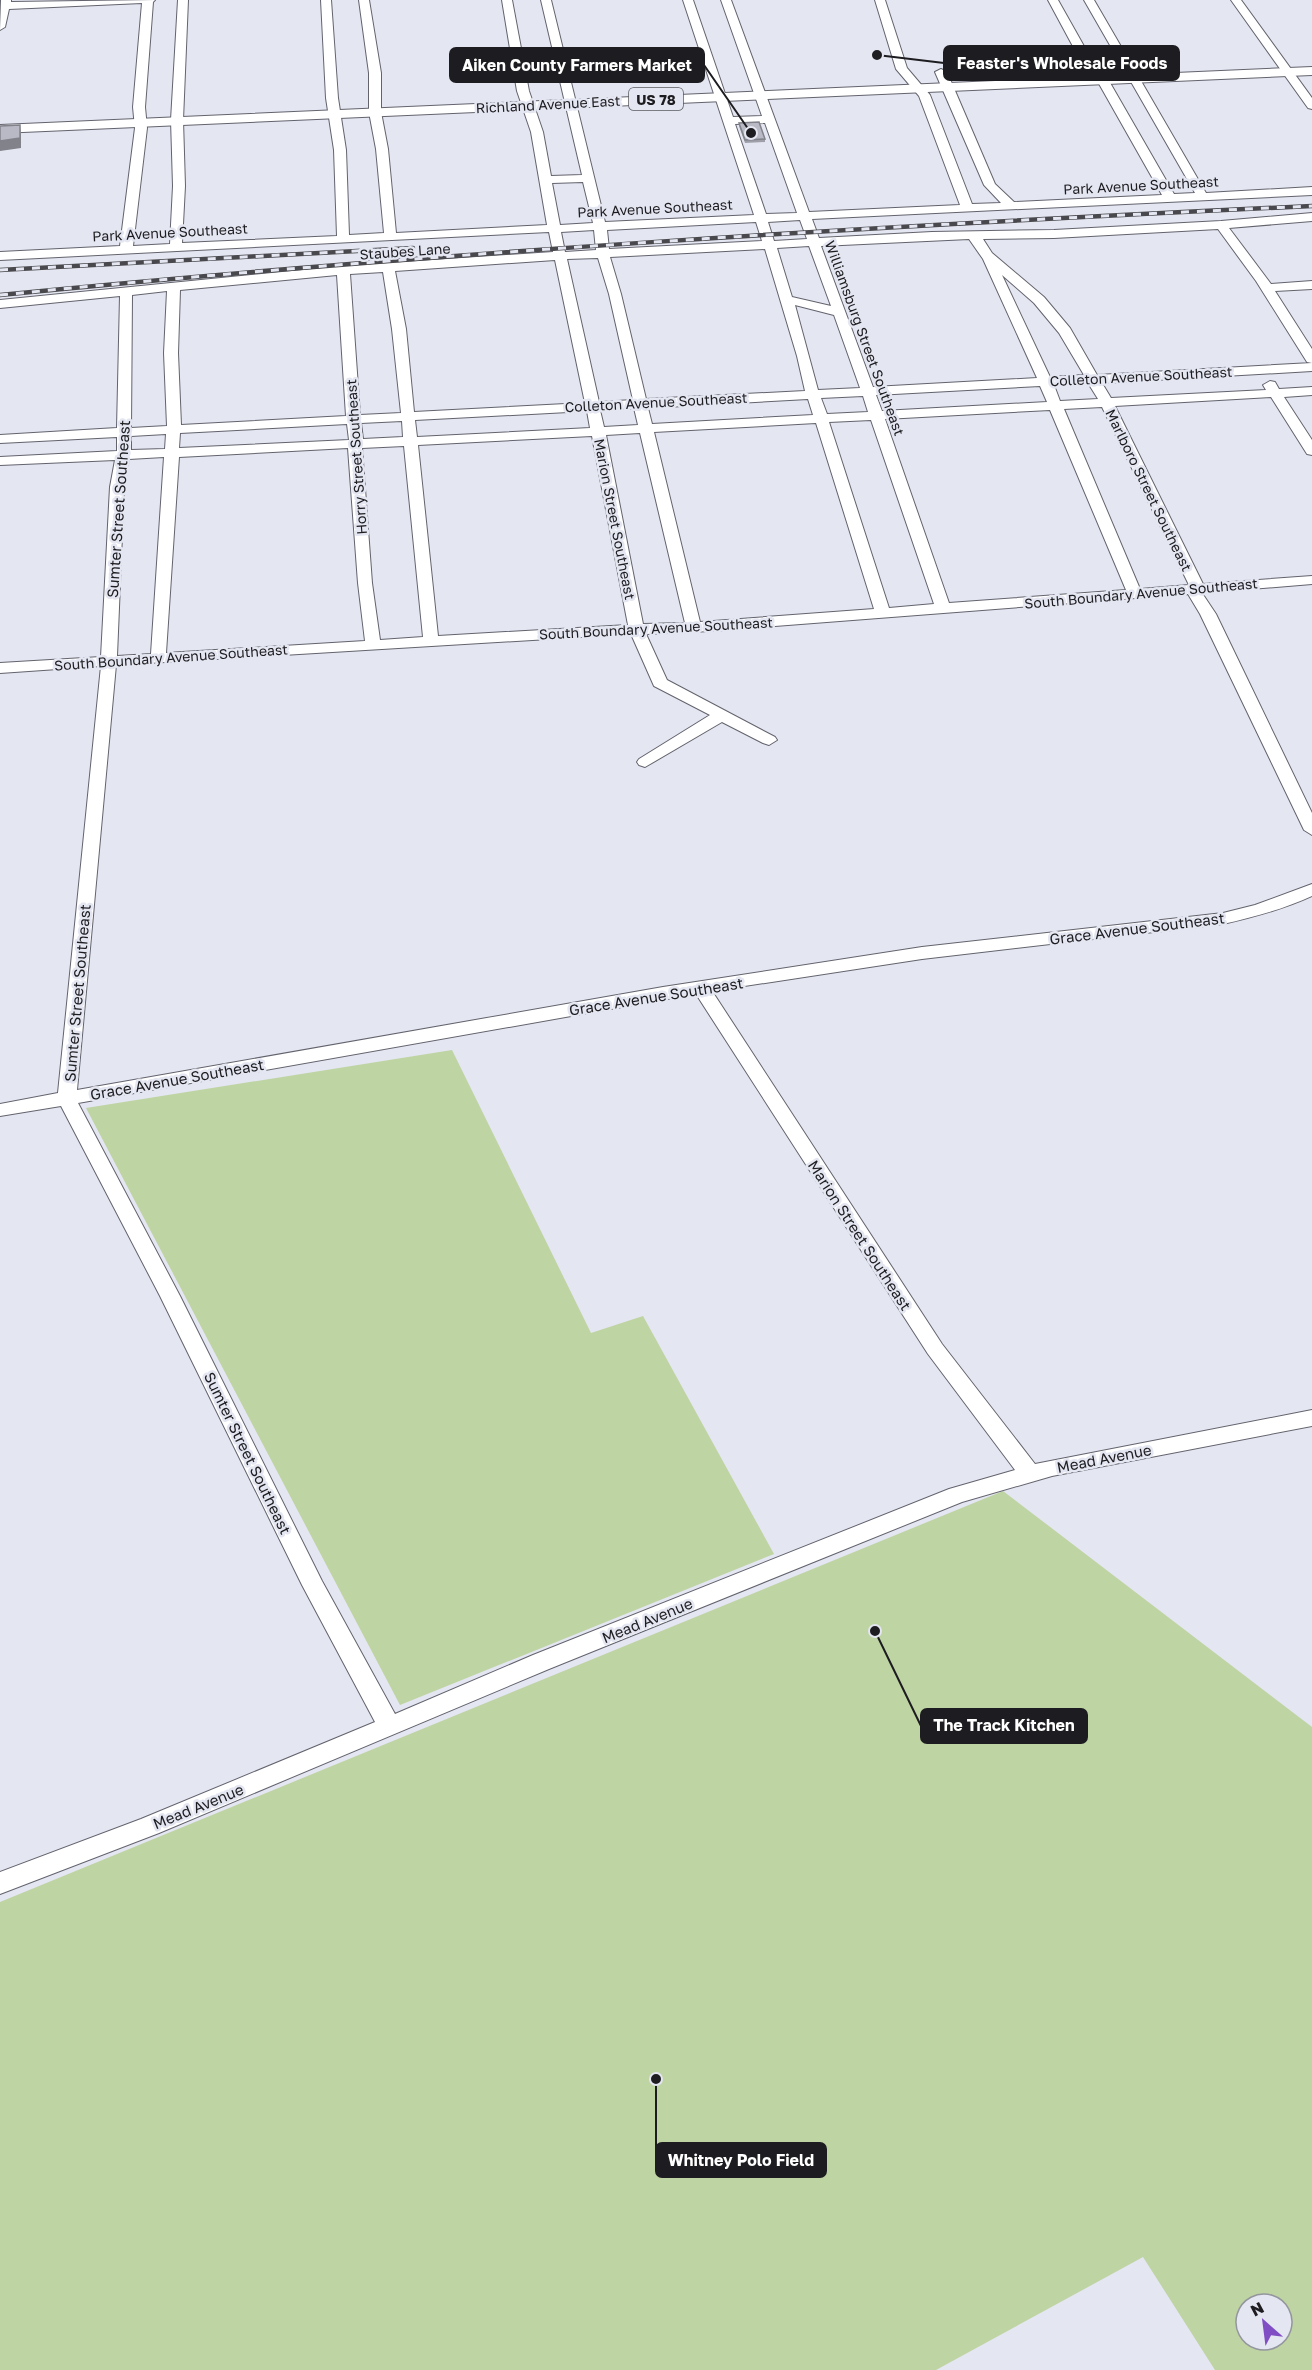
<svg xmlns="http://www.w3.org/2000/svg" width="1312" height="2370" font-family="'Golos Text',sans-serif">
  <rect width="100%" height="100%" fill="#e4e6f1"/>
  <path fill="#bed4a3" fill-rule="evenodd" d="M452 1050 591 1333 643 1316 774 1554 400 1705 86 1108Z
    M1003 1491 1312 1727V2370H1215L1143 2257 936 2370H0V1902ZM1246 2304H1282V2340H1246Z"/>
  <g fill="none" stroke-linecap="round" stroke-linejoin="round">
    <g stroke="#62636d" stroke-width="2">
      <path id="minor" d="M1 0H11V2L155 0 153 2 145 107 147 128 133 246 170 244 173 186 171 120 178 0H188L183 120 185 186 182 243 337 236 334 150 326 98 321 0H331L338 98 346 150 349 235 384 233 376 149 369 112V73L359 0H369L381 73V112L388 149 396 233 547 225 531 132 517 91 502 0H512L529 91 543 132 551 176 582 175 541 0H551L605 222 754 215 683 0H693L733 117 762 116 721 0H731L809 212 960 205 919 96 896 69 875 0H885L907 68 930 95 972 204 1001 203 984 185 935 72 941 69 947 72 995 184 1014 202 1162 195 1098 82 1083 65 1048 0H1058L1094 64 1109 81 1174 194 1195 193 1084 0H1094L1206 193 1312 187V195L812 219 819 238 932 232 1054 230 1221 221 1312 213V221L1229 228 1271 284 1312 281V289L1275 291 1312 349V363L1307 362 1256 281 1218 229 1054 238 983 239 992 253 1044 297 1070 328 1097 375 1312 363V371L1102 383 1111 398 1266 390 1263 385 1270 381 1275 382 1279 389 1312 387V395L1284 397 1312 440V455L1307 454 1271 397 1115 406 1203 584 1312 576V584L1202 593 1216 614 1312 813V835L1304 830 1200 614 1188 594 711 631 646 634 667 680 775 737 777 740 769 745 763 743 722 722 645 767 639 765 637 762 639 759 710 715 654 686 631 634 116 665 77 1090 663 987 922 947 1223 913 1255 905 1312 884V896C1284 909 1254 917 1223 924L922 959 712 991 942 1344 1035 1464 1312 1410V1426L1052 1476 962 1502 549 1669 159 1833 0 1894V1872L141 1819 375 1722 302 1585 160 1296 61 1106 0 1116V1104L58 1093 101 666 0 673V663L101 657 110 487 115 460 0 465V457L117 451V437L0 443V435L117 428 120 296 0 308V300L343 266 553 252 549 232 0 260V252L120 246 135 128 133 107 142 3 9 9 5 27 0 30ZM765 123 797 213 766 214 735 124ZM583 182 593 223 560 225 552 183ZM800 220 807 239 774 241 768 222ZM756 222 762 241 609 249 607 230ZM594 230 596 250 565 252 561 232ZM969 239 983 259 1037 378 873 387 821 246ZM809 246 831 306 792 297 777 248ZM765 249 797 356 805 391 646 399 621 294 610 257ZM598 258 609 294 633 400 599 402 567 259ZM555 260 585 403 414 412 406 329 395 271ZM383 272 392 329 401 413 360 415 350 274ZM337 275 346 416 181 425 178 353 180 290ZM1002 275 1034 303 1059 333 1084 375 1050 377ZM167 291 164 353 167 426 131 428 132 295ZM795 305 834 315 860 388 818 390ZM1088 383 1098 399 1060 401 1054 385ZM1040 386 1047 402 882 411 876 395ZM863 396 868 412 827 414 821 398ZM808 399 813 415 652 424 648 408ZM1102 407 1189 585 1140 589 1064 409ZM634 408 638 425 604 427 600 410ZM1050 410 1126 590 949 603 885 419ZM587 411 590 428 417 437 415 420ZM871 420 934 604 889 608 829 422ZM402 421 403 437 363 439 361 423ZM816 423 874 609 700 622 654 432ZM347 424 349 440 179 448 180 433ZM640 433 685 623 643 624 606 435ZM166 434 165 449 131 450V436ZM592 436 628 625 438 636 418 445ZM404 446 423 637 380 640 372 583 362 448ZM348 448 358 583 365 641 166 653 179 457ZM164 457 151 654 117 656 124 487 129 459ZM696 994 928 1354 1015 1470 949 1489 533 1655 395 1714 322 1581 180 1296 78 1103Z
        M1231 0H1241L1312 98V109L1308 108Z"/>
    </g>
    <g stroke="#62636d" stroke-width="2">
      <path id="major" d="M1312 67V75L0 133V125Z"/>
    </g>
    <use href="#minor" fill="#fff" fill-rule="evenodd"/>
    <use href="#major" fill="#fff" fill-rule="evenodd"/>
    <g stroke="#48484d" stroke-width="4.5">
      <path id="rail" d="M0 270 413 248
        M0 295C437 252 874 226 1312 206"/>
    </g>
    <use href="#rail" stroke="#e4e6f1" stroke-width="3" stroke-dasharray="8" stroke-linecap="butt"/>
  </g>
  <path fill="#9e9fa9" d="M739 123 765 139V142L745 143 739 126Z"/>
  <path fill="#81828a" d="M20 125 21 135V148L0 151V141Z"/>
  <path fill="#b8b9c5" stroke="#81828a" stroke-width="1.5" d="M759 122 765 139 745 140 739 123Z
    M20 125V138L0 141V126Z"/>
  <g text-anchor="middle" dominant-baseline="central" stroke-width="5" stroke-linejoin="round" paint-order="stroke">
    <rect fill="#e4e6f1" stroke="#59595f" stroke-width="1.5" x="629" y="88" width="54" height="22" rx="4.5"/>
    <g font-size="14" font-weight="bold" fill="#1d1d21">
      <text x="656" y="99">US 78</text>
    </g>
    <g font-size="14" fill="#1d1d21" stroke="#e4e6f1">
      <text transform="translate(548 104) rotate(-3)">Richland Avenue East</text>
      <text transform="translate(1141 185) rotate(-3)">Park Avenue Southeast</text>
      <text transform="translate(655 208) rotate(-3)">Park Avenue Southeast</text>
      <text transform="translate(170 232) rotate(-3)">Park Avenue Southeast</text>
      <text transform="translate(405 251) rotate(-4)">Staubes Lane</text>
      <text transform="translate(865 338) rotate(70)">Williamsburg Street Southeast</text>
      <text transform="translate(1141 376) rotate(-3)">Colleton Avenue Southeast</text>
      <text transform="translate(656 402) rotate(-3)">Colleton Avenue Southeast</text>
      <text transform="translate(356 457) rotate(-94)">Horry Street Southeast</text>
      <text transform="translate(1149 490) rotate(64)">Marlboro Street Southeast</text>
      <text transform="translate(615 519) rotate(79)">Marion Street Southeast</text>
      <text transform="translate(1141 593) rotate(-5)">South Boundary Avenue Southeast</text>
      <text transform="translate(656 628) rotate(-3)">South Boundary Avenue Southeast</text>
      <text transform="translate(171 657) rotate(-4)">South Boundary Avenue Southeast</text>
    </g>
    <g font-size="15" fill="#1d1d21" stroke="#e4e6f1">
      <text transform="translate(118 509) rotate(-86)">Sumter Street Southeast</text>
      <text transform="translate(1137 928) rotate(-7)">Grace Avenue Southeast</text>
      <text transform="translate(77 993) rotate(-85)">Sumter Street Southeast</text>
      <text transform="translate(656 996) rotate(-9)">Grace Avenue Southeast</text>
      <text transform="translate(177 1079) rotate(-10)">Grace Avenue Southeast</text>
      <text transform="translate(860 1235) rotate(57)">Marion Street Southeast</text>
      <text transform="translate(248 1453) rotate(64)">Sumter Street Southeast</text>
      <text transform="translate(1104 1458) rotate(-11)">Mead Avenue</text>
      <text transform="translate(647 1620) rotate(-22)">Mead Avenue</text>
      <text transform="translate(198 1806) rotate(-22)">Mead Avenue</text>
    </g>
  </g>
  <path fill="none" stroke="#1d1d21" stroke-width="2" d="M877 55L944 63M751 133L704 65M875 1631L921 1726M656 2079L656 2160"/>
  <g fill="#1d1d21" stroke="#e4e6f1" stroke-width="2">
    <circle cx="877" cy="55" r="6"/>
    <circle cx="751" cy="133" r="6"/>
    <circle cx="875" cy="1631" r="6"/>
    <circle cx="656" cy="2079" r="6"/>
  </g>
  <g fill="#1d1d21" stroke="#1d1d21" stroke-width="2">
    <rect x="944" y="46" width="235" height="34" rx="6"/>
    <rect x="450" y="48" width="254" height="34" rx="6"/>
    <rect x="921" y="1709" width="166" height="34" rx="6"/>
    <rect x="656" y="2143" width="170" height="34" rx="6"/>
  </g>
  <g font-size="16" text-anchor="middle" font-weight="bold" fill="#fff">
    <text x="1062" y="69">Feaster's Wholesale Foods</text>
    <text x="577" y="71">Aiken County Farmers Market</text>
    <text x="1004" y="1731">The Track Kitchen</text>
    <text x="741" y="2166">Whitney Polo Field</text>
  </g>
  <g transform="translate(1264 2322) rotate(332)"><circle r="28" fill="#e4e6f1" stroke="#94969e" stroke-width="1.5"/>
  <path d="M0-4.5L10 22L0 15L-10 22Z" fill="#804dc5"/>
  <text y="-9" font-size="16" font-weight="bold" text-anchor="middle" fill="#1d1d21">N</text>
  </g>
</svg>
